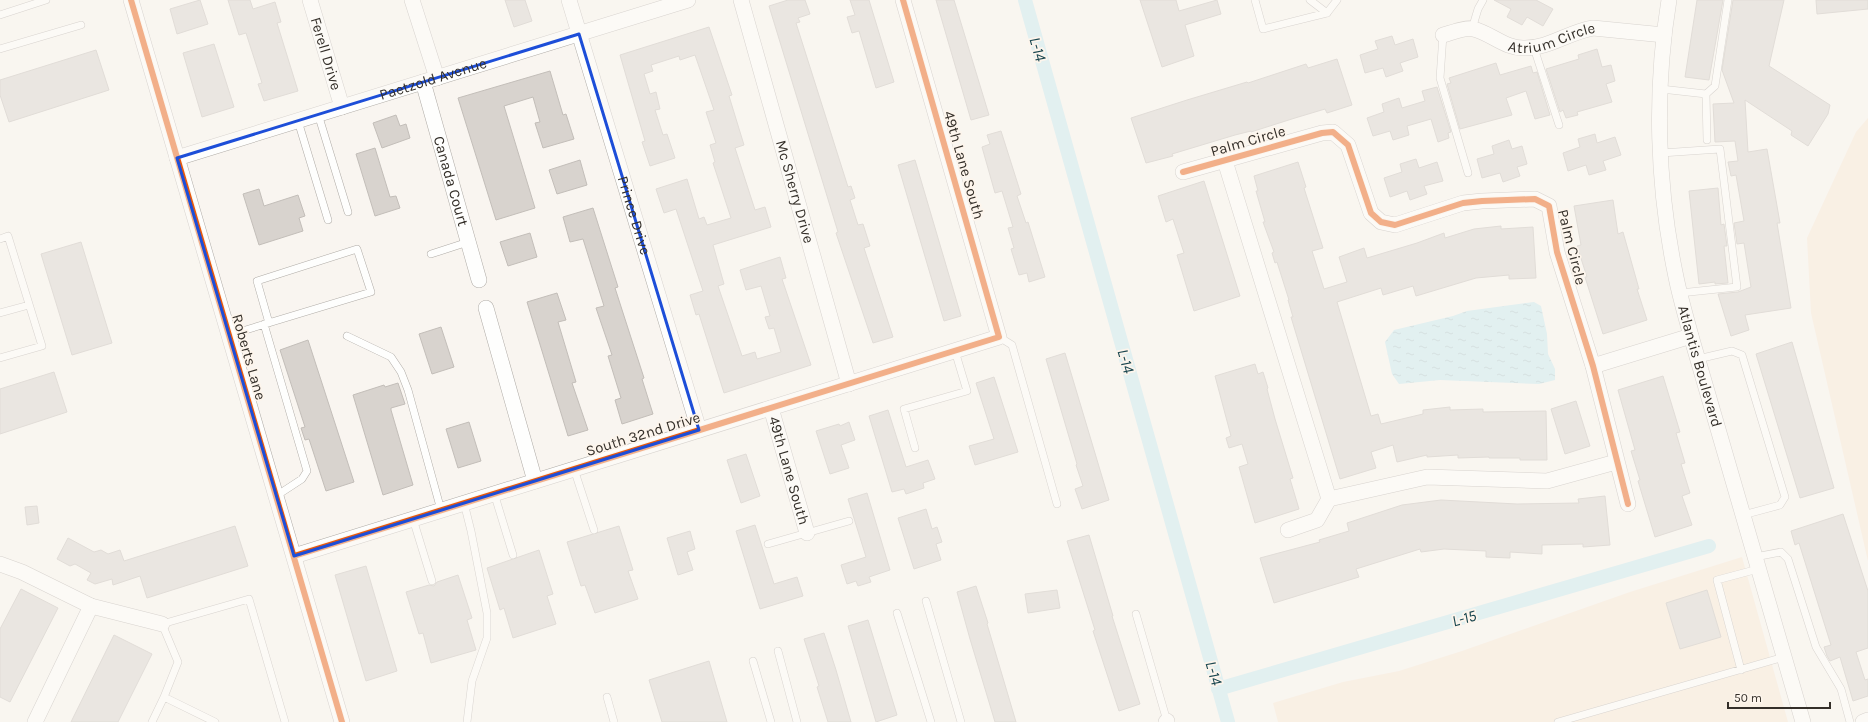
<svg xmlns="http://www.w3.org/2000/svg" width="1868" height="722" font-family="Karla,sans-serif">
  <defs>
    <pattern id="water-ripples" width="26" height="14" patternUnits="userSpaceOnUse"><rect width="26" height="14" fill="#c5e8ef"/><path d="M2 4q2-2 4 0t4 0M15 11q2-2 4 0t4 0" fill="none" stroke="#aac7cd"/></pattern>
  </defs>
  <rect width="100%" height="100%" fill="#f9f5f0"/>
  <path fill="#f8e8d6" d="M1868 118V561L1811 313 1807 238 1856 132Z
    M1742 557 1788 722H1278L1273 703 1343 682 1399 671 1462 651 1630 592Z"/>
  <path fill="url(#water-ripples)" d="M1534 302 1541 306 1547 334 1548 354 1555 369V380L1539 384 1440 380 1399 384 1392 374 1385 342 1394 330 1453 316 1467 311Z"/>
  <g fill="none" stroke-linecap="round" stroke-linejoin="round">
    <path stroke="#c5e8ef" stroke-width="14" d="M1025 0 1228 722
      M1218 689 1709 546"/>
  </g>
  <path fill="#d8d3ce" stroke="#c3beb9" d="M200 0 208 24 177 34 170 9Z
    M228 0H250L253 9 275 2 281 22 277 23 298 91 264 101 258 84 262 83 246 33 239 35Z
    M505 0H525L532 21 514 27Z
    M788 0H805L810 14 798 18 800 22 796 23 848 187 851 186 855 198 850 200 858 225 863 224 870 246 864 248 893 337 873 343 836 233 838 232 769 6Z
    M850 0H869L894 82 876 88 859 31 852 33 847 17 855 15Z
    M936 0H954L989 115 971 120Z
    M1140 0H1176L1179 11 1217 0 1221 14 1185 25 1194 56 1162 67Z
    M1494 0H1536L1553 9 1543 26 1527 17 1522 25 1507 17 1511 9Z
    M1697 0H1723L1709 80 1685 77Z
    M1733 0H1784L1769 66 1830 105 1828 114 1808 146 1791 135 1792 131 1745 100 1748 152 1767 149 1780 223H1777L1791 308 1745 315 1749 330 1731 336 1718 294 1738 292 1751 287 1744 243 1737 244 1734 223 1744 221 1736 175 1731 176 1728 162 1738 161 1735 141 1715 142 1713 104 1734 103 1722 70Z
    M1816 0H1868V9L1817 14Z
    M709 27 732 95 729 96 744 145 735 148 755 210 765 207 771 227 713 245 724 284 718 286 742 356 755 352 757 359 781 352 774 328 769 329 765 317 770 316 761 286 746 290 740 270 780 257 786 278 782 279 811 365 724 393 699 314 696 315 690 295 703 291 676 209 664 213 656 189 687 179 699 219 704 217 707 225 731 218 713 163 715 162 710 145 716 143 706 112 714 110 695 55 680 60 679 56 651 65 653 71 644 74 650 94 656 92 660 109 655 110 663 135 667 134 675 158 650 166 642 142 645 141 620 55Z
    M1392 36 1395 45 1413 39 1418 57 1400 63 1403 71 1386 77 1383 68 1365 73 1360 55 1378 49 1375 41Z
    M214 44 234 107 202 117 183 53Z
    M1597 49 1602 67 1611 65 1615 81 1606 84 1612 102 1577 112 1578 115 1566 118 1563 110 1560 112 1546 69 1579 59 1578 55Z
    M96 50 109 90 9 122 0 95V80Z
    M1337 59 1352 105 1327 113 1325 109 1295 118 1251 132V131L1235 135 1172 154 1173 156 1146 163 1131 118 1187 100 1247 82 1248 83 1306 64 1308 68Z
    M1496 63 1500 75 1531 66 1533 73 1537 72 1550 115 1535 119 1526 91 1506 98 1512 115 1460 129 1447 84 1451 83 1449 78Z
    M550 71 563 115 566 114 574 139 543 148 535 123 540 122 533 97 504 106 535 208 496 220 458 98Z
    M1437 87 1451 132 1448 133 1449 138 1438 142 1431 119 1407 126 1409 135 1393 140 1390 131 1373 136 1367 118 1384 112 1382 104 1399 98 1402 108 1425 101 1422 91Z
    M396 115 400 126 406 124 410 138 382 148 373 123Z
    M1001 131 1021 194 1017 196 1026 223 1028 222 1045 277 1029 282 1027 273 1019 275 1011 249 1014 248 1008 228 1013 227 1002 191 995 193 982 147 990 144 987 135Z
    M1595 134 1597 143 1615 137 1621 155 1603 161 1606 170 1589 175 1586 165 1568 171 1563 153 1580 147 1578 139Z
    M1509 140 1512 149 1522 146 1527 164 1517 167 1520 176 1503 182 1500 173 1482 178 1477 159 1494 154 1492 146Z
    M375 148 390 197 396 196 400 208 375 216 356 154Z
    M1416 159 1419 168 1437 162 1443 181 1424 186 1427 194 1410 200 1407 191 1390 197 1384 178 1402 172 1400 164Z
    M580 160 587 185 557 194 549 170Z
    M915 160 961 316 944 321 898 165Z
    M1298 162 1306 187 1304 188 1323 248 1312 251 1324 289 1347 282 1339 257 1364 248 1367 258 1417 243 1444 233 1445 238 1474 229 1501 226V229L1533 227 1536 278 1509 279V275L1476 278 1416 296 1413 286 1383 295 1381 288 1337 302 1371 416 1378 414 1381 424 1423 414V410L1450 407V410L1483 409V412L1546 411 1547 460H1520V458H1489V457L1458 458V455L1427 457V455L1397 462 1393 445 1371 452 1376 468 1340 479 1291 317H1293L1288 300H1289L1277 262 1275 263 1272 253 1274 252 1263 222H1265L1256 191H1258L1254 176Z
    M1204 181 1240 296 1194 311 1177 255 1184 253 1173 219 1166 222 1158 196Z
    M1718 188 1721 225 1724 224 1727 246H1724L1728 283 1715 284V282L1699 284 1689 191Z
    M259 189 264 206 298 195 305 216 299 218 303 231 259 245 243 194Z
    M1613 200 1618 234 1623 232 1639 289H1637L1647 320 1603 334 1585 277H1587L1577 246 1581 245 1574 206Z
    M593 208 618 287 615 288 644 378 642 379 653 414 622 424 615 400 621 398 608 356 612 355 596 308 604 306 583 239 570 242 563 217Z
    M530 233 537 257 508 266 500 242Z
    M81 242 112 343 72 355 41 254Z
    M557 293 566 320 558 322 576 382 572 383 588 430 568 436 527 302Z
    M441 327 454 367 432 374 419 334Z
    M308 340 354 482 326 491 309 439 305 440 301 428 305 427 280 350Z
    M1792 342 1834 488 1800 498 1756 354Z
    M1065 353 1109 500 1082 509 1075 489 1083 486 1076 465 1077 464 1046 359Z
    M1255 364 1258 374 1263 372 1268 388 1267 389 1275 419 1293 478 1290 479 1299 509 1255 523 1239 467 1248 464 1242 444 1229 448 1226 438 1231 436 1215 376Z
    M54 372 67 412 0 434V389Z
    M1663 376 1680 432 1676 433 1685 463 1681 464 1690 493 1682 496 1692 525 1655 537 1638 481 1640 480 1631 451 1635 450 1618 390Z
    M994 377 1018 452 975 465 969 446 994 439 976 383Z
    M398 383 405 404 391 408V410L413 485 383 495 353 395 384 385 385 387Z
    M1576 401 1590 446 1565 454 1551 409Z
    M888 410 906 467 928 460 935 479 923 483 924 488 906 494 904 489 892 492 869 416Z
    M469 422 481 461 458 468 446 429Z
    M849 422 855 440 841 445 849 468 830 474 816 431 839 424 840 426Z
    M746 454 760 496 741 503 727 460Z
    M867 493 890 570 869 577 871 582 858 586 856 581 847 584 841 565 866 557 848 499Z
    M1605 496 1610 545 1583 547V544L1542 545V554L1510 552V558L1486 557V551L1444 549 1421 552 1420 549 1356 569 1359 577 1274 603 1260 558 1320 542 1319 540 1349 531 1347 523 1402 505 1441 500 1517 504 1579 503 1578 499Z
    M37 506 39 523 27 525 25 507Z
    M926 509 932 529 937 527 942 542 936 544 941 560 914 569 898 518Z
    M1843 514 1868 591V648L1856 652 1865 680 1868 679V696L1853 701 1840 657 1830 661 1827 656 1824 647 1831 645 1799 543 1795 545 1791 531Z
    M755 525 774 584 797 577 803 596 760 609 736 531Z
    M235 526 248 566 147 598 140 576 113 585 112 579 95 584 87 580 91 573 75 564 70 566 57 559 68 538 94 552 101 550 108 554 120 550 124 561Z
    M619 526 633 570 628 571 638 599 595 613 585 585 581 586 567 542Z
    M690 531 695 549 687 552 693 570 678 575 667 538Z
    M1089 535 1113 616H1112L1140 704 1119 711 1093 631 1095 630 1067 541Z
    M539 550 553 594 547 596 556 624 513 638 504 608 500 610 487 568Z
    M366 566 397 671 366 681 335 575Z
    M458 575 472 618 467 620 476 650 431 663 423 633 419 634 406 592 429 585 434 586 437 582Z
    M976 586 988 623 987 624 1016 722H995L970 639 957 592Z
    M21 589 58 608 10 702 0 697V629Z
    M1057 590 1060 608 1028 613 1025 594Z
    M1707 590 1721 637 1680 649 1666 603Z
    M868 620 897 715 876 722 848 626Z
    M824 633 836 670 851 722H828L817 687 819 686 804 639Z
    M114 635 152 654 118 722H71Z
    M709 661 727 722H662L649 680Z"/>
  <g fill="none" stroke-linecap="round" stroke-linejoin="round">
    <g stroke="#b0aca7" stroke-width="8">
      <path id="lane" d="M1255 0 1263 29 1327 13
        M1310 0 1327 13 1337 0
        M0 15 46 0
        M1472 29 1478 9 1483 0
        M1443 35 1440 78 1468 173
        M1534 48 1559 125
        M0 49 81 25
        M1661 89 1706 94 1707 140
        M1706 94 1715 86 1728 0
        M318 114 348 212
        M298 121 328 220
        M1661 153 1720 149 1737 287 1680 293
        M0 239 8 236 42 346 0 358
        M431 254 468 242
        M0 313 29 305
        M264 324 307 471 302 479 276 496
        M229 335 371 292 357 249 257 281 269 323
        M347 336 391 357 401 372 408 390 441 510
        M999 337 1012 345 1057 504
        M1698 359 1732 351 1742 355 1785 497 1780 505 1743 515
        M915 448 904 409 967 391 955 351
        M574 469 594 530
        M494 493 513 555
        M464 503 471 531 487 613V638L472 681 467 722
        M413 519 432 581
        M768 544 849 521
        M1755 557 1781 552 1788 559 1816 647 1841 689 1850 722
        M926 601 961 722
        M897 613 931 722
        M1136 614 1167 721
        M778 651 797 722
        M753 661 771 722
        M1741 670 1717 580 1758 569
        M164 697 178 662 162 624 249 599 285 722
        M607 697 614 722
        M152 722 164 697 215 722
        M1558 722 1784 657"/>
    </g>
    <g stroke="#b0aca7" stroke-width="16">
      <g id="street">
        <path d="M131 0 342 722"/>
        <path id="s1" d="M310 0 342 107"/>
        <path d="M412 0 437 78"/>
        <path id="s2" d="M569 0 699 430"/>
        <path id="s3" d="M741 0 849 384"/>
        <path id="s4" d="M1669 0C1654 91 1657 187 1676 277 1680 297 1686 317 1691 336L1803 722"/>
        <path id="s5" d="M1443 35C1451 33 1465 27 1473 29 1491 33 1505 49 1525 48 1549 48 1569 32 1593 28L1664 35"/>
        <path id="s6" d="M423 82 479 280"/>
        <path id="s7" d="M177 158 688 0"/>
        <path d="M1225 161 1329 499 1317 520 1288 530"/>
        <path d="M1183 172 1322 133 1333 132 1348 145 1371 213 1381 222 1395 225 1463 203 1482 201 1535 199 1549 206 1557 252 1593 366 1628 504"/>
        <path d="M486 308 535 481"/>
        <path d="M1593 366 1691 336"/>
        <path id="s8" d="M771 408 807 533"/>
        <path d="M1329 499 1427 477 1547 481 1616 462"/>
        <path d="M294 556 999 337 903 0"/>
        <path d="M0 564 22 572 91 606 162 624"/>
        <path d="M35 722 91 606"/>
        <path d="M1166 722 1167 721"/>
        <path d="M1863 722 1868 720"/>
      </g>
    </g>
    <use href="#lane" stroke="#fefefd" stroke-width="7"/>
    <use href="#street" stroke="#fefefd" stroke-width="15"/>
    <g stroke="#fdf5ec" stroke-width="8">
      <path id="cycleway" d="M131 0 342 722
        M1183 172 1322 133 1333 132 1348 145 1371 213 1381 222 1395 225 1463 203 1482 201 1535 199 1549 206 1557 252 1593 366 1628 504
        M294 556 999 337 903 0"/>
    </g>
    <use href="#cycleway" stroke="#e8590c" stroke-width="6"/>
  </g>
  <path d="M0 0H1868V722H0ZM579 34 699 430 294 556 177 158Z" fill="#f9f5f0" fill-opacity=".55" fill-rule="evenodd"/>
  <path fill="none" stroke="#1d4ed8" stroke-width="3" stroke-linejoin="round" d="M579 34 699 430 294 556 177 158Z"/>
  <g text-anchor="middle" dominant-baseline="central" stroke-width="3.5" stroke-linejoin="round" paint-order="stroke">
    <g font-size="15" fill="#342f29" stroke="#fdf5ec">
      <text stroke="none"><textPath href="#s5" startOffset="115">Atrium Circle</textPath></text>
      <text stroke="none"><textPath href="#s1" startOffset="56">Ferell Drive</textPath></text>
      <text stroke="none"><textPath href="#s7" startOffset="268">Paetzold Avenue</textPath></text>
      <text transform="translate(1248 141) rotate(-16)">Palm Circle</text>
      <text transform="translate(964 165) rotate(74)">49th Lane South</text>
      <text stroke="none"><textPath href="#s6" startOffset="103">Canada Court</textPath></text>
      <text stroke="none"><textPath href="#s3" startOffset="199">Mc Sherry Drive</textPath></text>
      <text stroke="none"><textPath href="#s2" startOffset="225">Prince Drive</textPath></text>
      <text transform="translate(1572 247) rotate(76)">Palm Circle</text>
      <text transform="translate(249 357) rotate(74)">Roberts Lane</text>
      <text stroke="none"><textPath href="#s4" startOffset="371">Atlantis Boulevard</textPath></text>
      <text transform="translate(643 434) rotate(-17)">South 32nd Drive</text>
      <text stroke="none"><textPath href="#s8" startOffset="65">49th Lane South</textPath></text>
    </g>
    <g font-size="16" font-style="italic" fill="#1a4750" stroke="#fdf5ec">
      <text transform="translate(1038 49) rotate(74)">L-14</text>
      <text transform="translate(1126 361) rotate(74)">L-14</text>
      <text transform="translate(1464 618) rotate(-16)">L-15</text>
      <text transform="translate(1214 673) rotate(74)">L-14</text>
    </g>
  </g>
  <path d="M1728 702v6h102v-6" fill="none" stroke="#342f29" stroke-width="2"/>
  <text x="1734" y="702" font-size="12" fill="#342f29" stroke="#fdf5ec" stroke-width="3" paint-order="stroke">50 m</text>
</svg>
